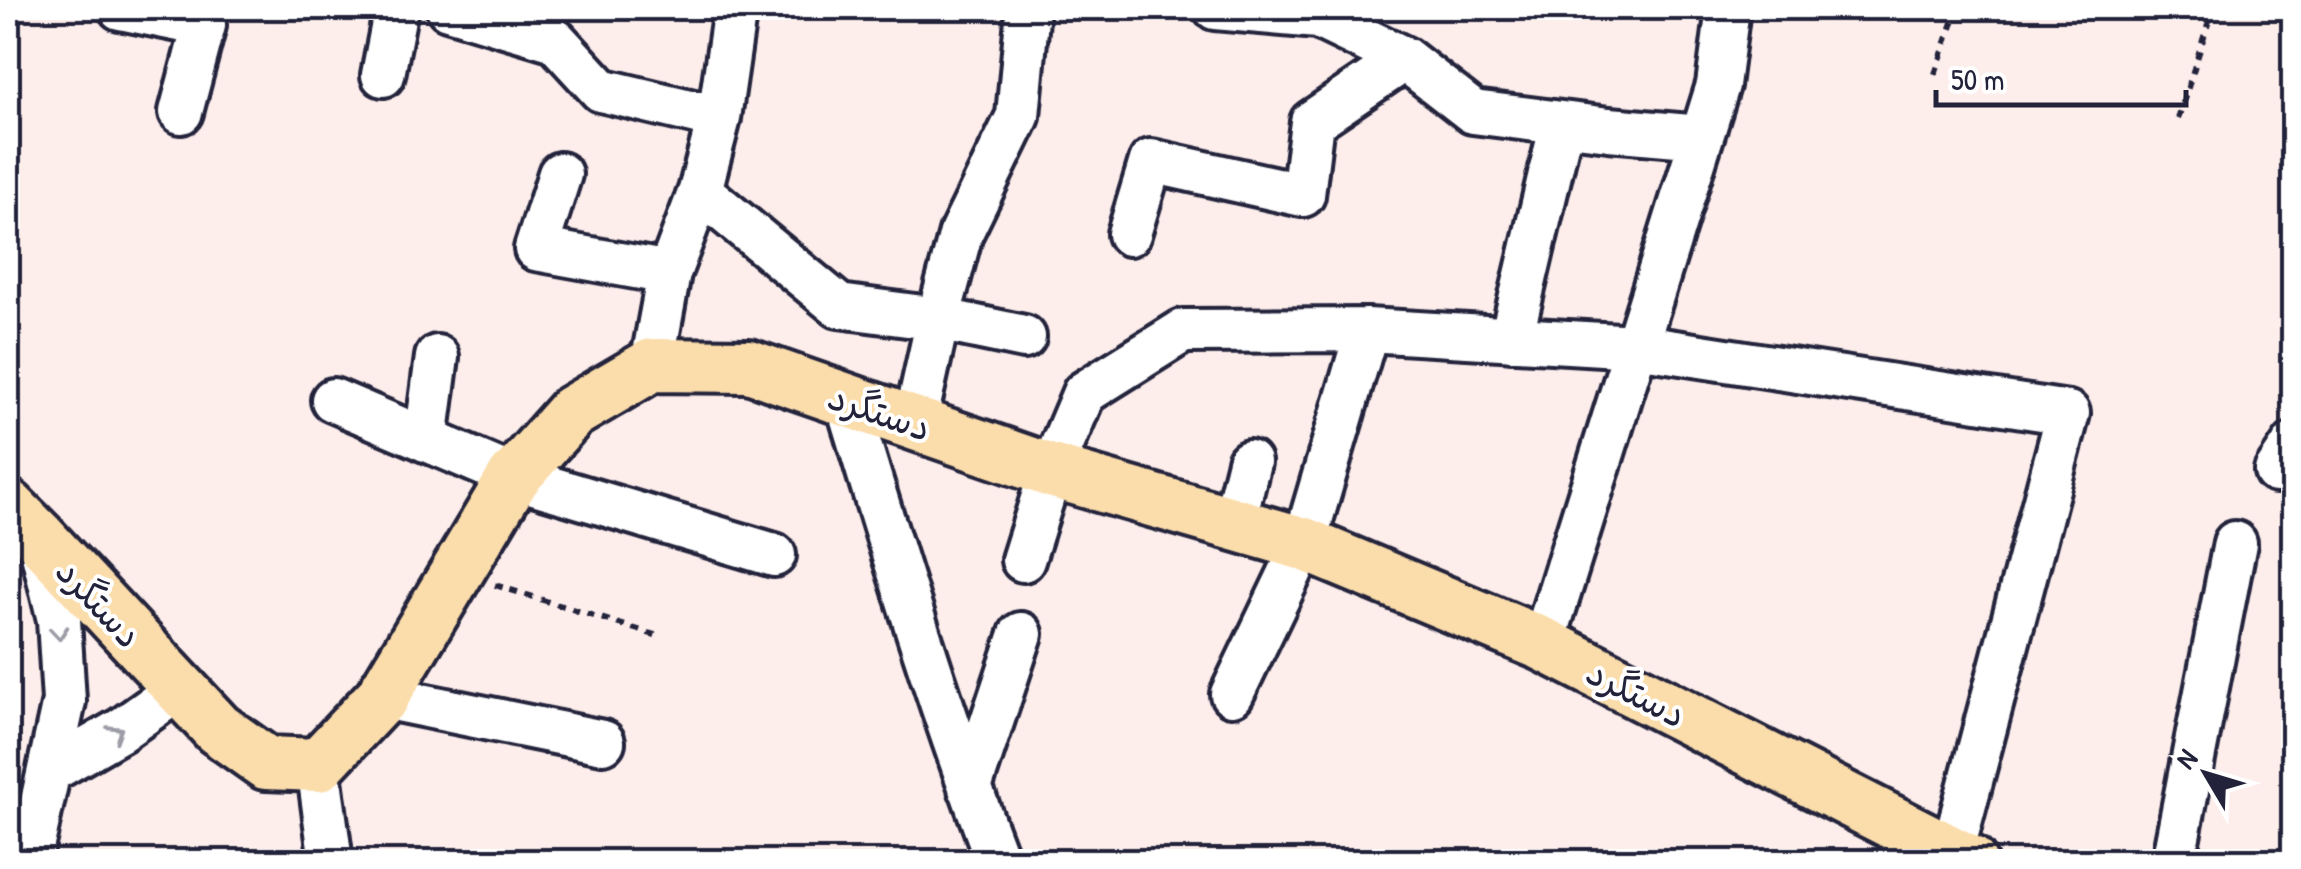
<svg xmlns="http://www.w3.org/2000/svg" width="2301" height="869" font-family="'Patrick Hand','Playpen Sans Arabic',sans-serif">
  <rect width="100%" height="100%" fill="#fdeeec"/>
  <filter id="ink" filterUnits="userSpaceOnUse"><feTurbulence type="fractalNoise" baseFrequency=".01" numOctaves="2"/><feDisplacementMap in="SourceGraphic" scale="20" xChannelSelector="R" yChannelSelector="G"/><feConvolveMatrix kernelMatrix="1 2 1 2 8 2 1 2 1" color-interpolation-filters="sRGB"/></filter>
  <g filter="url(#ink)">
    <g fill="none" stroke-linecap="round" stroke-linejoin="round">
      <g stroke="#22223b" stroke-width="50">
        <path id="minor" d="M120 8 204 25 181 112
          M448 8 555 40 601 90 719 118
          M1215 8 1318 17 1405 59 1473 112 1609 129 1701 137
          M383 75 396 8
          M560 174 536 249 669 273
          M700 191 839 306 938 319 1024 337
          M1129 234 1151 161 1303 195 1312 122 1405 59
          M1511 339 1562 123
          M652 365 669 273 700 191 719 118 735 8
          M846 399C893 554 940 710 998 862
          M333 400 514 477 774 555
          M915 423 938 319 961 233 1018 116 1028 8
          M426 440 437 357
          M2276 471 2294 444
          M1234 522 1249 462
          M1023 560 1051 471 1084 393 1183 331 1367 330 1636 346 2068 413 1952 853
          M1543 644 1718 85 1728 8
          M1232 694 1304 544 1367 330
          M382 697 603 742
          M318 765 331 862
          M50 771 121 730 180 688
          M970 788 1021 634
          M29 862 64 701 59 620 39 537
          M2173 862 2235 543"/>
      </g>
      <g stroke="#22223b" stroke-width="60">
        <path id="major" d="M8 506 39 537 218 729 266 763 318 765 382 697 514 477 572 412 652 365 749 366 1051 471 1304 544 1543 644 1970 862"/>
      </g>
      <path stroke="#22223b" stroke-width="6" stroke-dasharray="8 8" stroke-linecap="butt" d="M1935 74 1958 8
        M2178 119 2213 8
        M495 585 661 637"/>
      <use href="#minor" stroke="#fff" stroke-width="42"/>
      <use href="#major" stroke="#fbddab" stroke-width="52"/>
    </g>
    <defs><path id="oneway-chevron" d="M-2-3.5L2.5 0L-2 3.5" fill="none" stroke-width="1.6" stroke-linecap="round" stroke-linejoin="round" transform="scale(2.5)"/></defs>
    <g stroke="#9c9ca7">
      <use href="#oneway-chevron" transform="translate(59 633) rotate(85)"/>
      <use href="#oneway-chevron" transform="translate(116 732) rotate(-32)"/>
    </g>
  </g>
  <g text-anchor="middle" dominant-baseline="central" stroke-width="8" stroke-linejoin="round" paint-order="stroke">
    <g font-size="38" fill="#22223b" stroke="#fff">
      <text transform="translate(880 411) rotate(19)">دستگرد</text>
      <text transform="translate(100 602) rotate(47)">دستگرد</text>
      <text transform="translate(1637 692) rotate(27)">دستگرد</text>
    </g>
  </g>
  <rect width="2301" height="869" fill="none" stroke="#fff" stroke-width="40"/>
  <rect x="20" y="20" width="2261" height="829" fill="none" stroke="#22223b" stroke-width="4" filter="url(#ink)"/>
  <g transform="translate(2206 774) rotate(308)" stroke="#ffffff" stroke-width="8" paint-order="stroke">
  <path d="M0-8L18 38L0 25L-18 38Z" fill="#22223b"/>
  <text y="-15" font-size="28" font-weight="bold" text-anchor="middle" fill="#22223b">N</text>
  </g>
  <path d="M1936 90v15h250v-15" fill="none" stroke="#22223b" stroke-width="5"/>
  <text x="1951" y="90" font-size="30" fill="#22223b" stroke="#ffffff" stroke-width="8" paint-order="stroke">50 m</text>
</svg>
